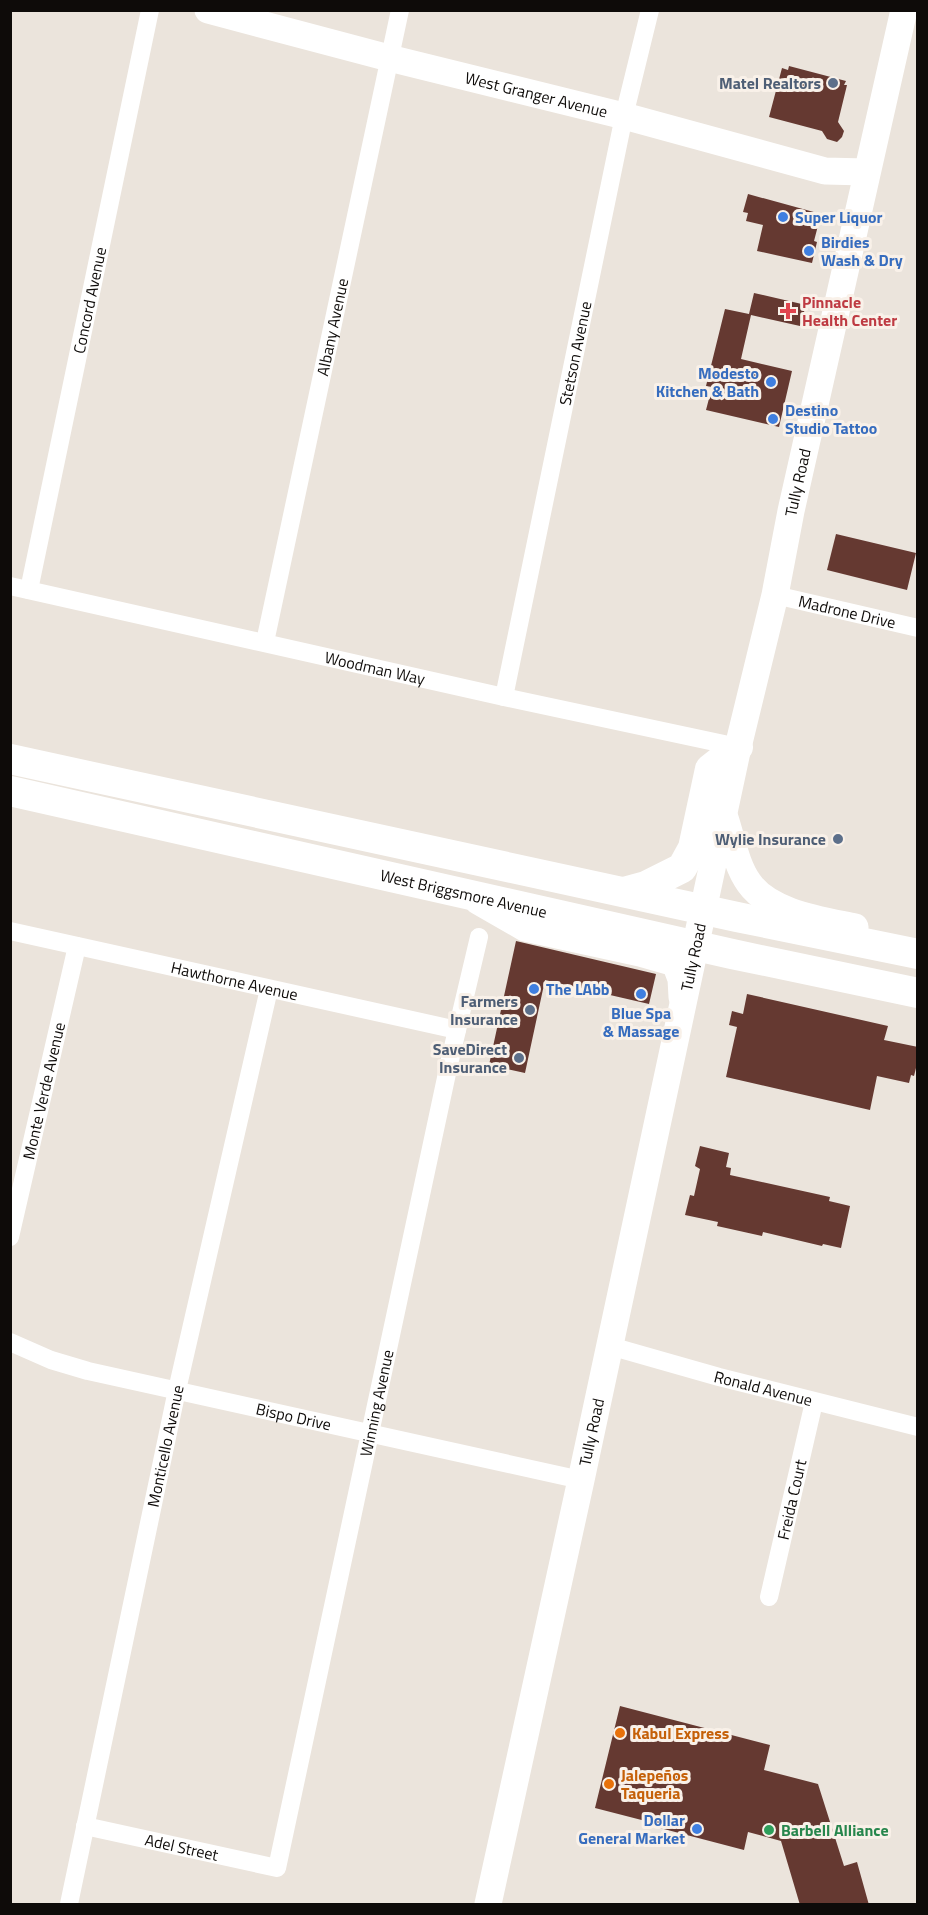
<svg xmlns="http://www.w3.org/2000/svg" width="928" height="1915" font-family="'Titillium Web',sans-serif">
  <rect width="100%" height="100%" fill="#ebe4dc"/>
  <path fill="#653931" d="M789 66 846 81 844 85H847L838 122 844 131 842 137 837 142 827 139 822 131 769 117 782 68 788 70Z
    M748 194 821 214 814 241 817 242 812 263 757 251 763 225 746 221 748 213 743 212Z
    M754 293 806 305 800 326 751 315 741 359 792 371 779 427 706 410 712 387 706 386 725 309 749 314Z
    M836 534 916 553 907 590 827 570Z
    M516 941 656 974 649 1004 545 980 525 1073 489 1065Z
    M747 994 888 1026 884 1040 918 1047V1069L916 1068 914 1076 911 1075 909 1083 877 1076 870 1110 726 1077 737 1027 729 1025 732 1011 743 1014Z
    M700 1146 729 1153 726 1167 731 1168 730 1175 830 1197 829 1201 850 1206 841 1248 823 1244 822 1246 763 1232 762 1236 717 1226 718 1222 685 1215 690 1195 694 1196 700 1169 695 1166Z
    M620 1706 770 1745 764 1770 818 1784 844 1866 857 1862 869 1905H800L781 1841 748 1832 744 1850 660 1828 661 1825 595 1808Z"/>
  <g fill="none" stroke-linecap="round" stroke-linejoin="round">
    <g stroke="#fff" stroke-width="18">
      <path id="s1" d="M10 586 504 697 738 747"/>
      <path id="s2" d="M29 590 150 10"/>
      <path id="s3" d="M775 595 918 628"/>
      <path id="s4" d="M265 642 400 10"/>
      <path id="s5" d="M504 697 624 116 650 10"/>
      <path id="s6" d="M10 931 457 1030"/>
      <path id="s7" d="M10 1237 77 946"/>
      <path id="s8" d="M10 1342 51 1360 88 1371 581 1480"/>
      <path id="s9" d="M610 1346 719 1377 918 1427"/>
      <path id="s10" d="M769 1597 814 1402"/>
      <path id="s11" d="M85 1826 277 1868 449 1064 479 937"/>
      <path id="s12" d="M69 1904 177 1390 269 989"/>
    </g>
    <g stroke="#fff" stroke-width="27">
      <path id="s13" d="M208 10 389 58 624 116 825 171 866 172"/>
      <path d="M725 818C732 839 736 865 749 883 770 913 822 920 855 927"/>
      <path d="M478 901 525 928 640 953 675 963 681 979 682 997"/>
      <path id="s14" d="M488 1904 581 1480 738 747 775 595 791 511 904 10"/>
    </g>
    <g stroke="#fff" stroke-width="30">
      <path d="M10 759 737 917 918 954"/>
      <path id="s15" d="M10 791 732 954 918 993"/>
      <path d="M624 892 646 886 682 868 693 848 710 769 738 747"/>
    </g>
  </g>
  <g fill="#5c6f8a" stroke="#f9f1e9" stroke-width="2">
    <circle cx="833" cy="83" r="6"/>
    <circle cx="838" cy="839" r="6"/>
    <circle cx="530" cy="1010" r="6"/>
    <circle cx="519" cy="1058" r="6"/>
  </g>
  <g fill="#3f7fe0" stroke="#f9f1e9" stroke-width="2">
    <circle cx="783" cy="217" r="6"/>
    <circle cx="809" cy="251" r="6"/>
    <circle cx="771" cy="382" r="6"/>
    <circle cx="773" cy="419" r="6"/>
    <circle cx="534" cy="989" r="6"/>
    <circle cx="641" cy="994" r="6"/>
    <circle cx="697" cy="1829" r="6"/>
  </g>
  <path fill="#e0444e" stroke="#f9f1e9" stroke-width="2" d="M785 302h6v6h6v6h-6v6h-6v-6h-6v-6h6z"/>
  <g fill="#e8710a" stroke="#f9f1e9" stroke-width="2">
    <circle cx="620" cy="1733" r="6"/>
    <circle cx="609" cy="1784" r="6"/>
  </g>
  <circle fill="#2e9e5b" stroke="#f9f1e9" stroke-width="2" cx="769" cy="1830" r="6"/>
  <g text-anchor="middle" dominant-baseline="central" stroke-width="6" stroke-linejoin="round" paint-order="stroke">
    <g font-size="16" font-weight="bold" fill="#4e5e75" stroke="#f9f1e9" text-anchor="end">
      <text x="821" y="83">Matel Realtors</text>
      <text x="826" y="839">Wylie Insurance</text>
      <text x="518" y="1001">Farmers<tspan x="518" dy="18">Insurance</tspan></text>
      <text x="507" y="1049">SaveDirect<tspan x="507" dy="18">Insurance</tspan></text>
    </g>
    <g font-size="16" fill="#0e0b09" stroke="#f9f1e9">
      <text stroke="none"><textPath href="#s13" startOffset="339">West Granger Avenue</textPath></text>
      <text stroke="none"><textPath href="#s2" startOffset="296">Concord Avenue</textPath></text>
      <text stroke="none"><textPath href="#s4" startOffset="322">Albany Avenue</textPath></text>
      <text stroke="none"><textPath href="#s5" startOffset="351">Stetson Avenue</textPath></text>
      <text stroke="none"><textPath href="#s14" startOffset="1455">Tully Road</textPath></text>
      <text stroke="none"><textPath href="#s3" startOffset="74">Madrone Drive</textPath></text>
      <text stroke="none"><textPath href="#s1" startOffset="374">Woodman Way</textPath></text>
      <text stroke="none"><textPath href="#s15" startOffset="465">West Briggsmore Avenue</textPath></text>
      <text stroke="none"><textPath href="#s14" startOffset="969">Tully Road</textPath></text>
      <text stroke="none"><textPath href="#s6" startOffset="230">Hawthorne Avenue</textPath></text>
      <text stroke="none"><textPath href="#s7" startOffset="150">Monte Verde Avenue</textPath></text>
      <text stroke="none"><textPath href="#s9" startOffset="159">Ronald Avenue</textPath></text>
      <text stroke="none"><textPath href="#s11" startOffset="672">Winning Avenue</textPath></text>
      <text stroke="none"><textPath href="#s8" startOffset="294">Bispo Drive</textPath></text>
      <text stroke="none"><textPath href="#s14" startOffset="483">Tully Road</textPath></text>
      <text stroke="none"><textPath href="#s12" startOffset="468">Monticello Avenue</textPath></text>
      <text stroke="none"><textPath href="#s10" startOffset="100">Freida Court</textPath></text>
      <text stroke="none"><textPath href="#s11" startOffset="99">Adel Street</textPath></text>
    </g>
    <g font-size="16" font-weight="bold" fill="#366cbe" stroke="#f9f1e9" text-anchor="start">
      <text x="795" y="217">Super Liquor</text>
      <text x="821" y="242">Birdies<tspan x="821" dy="18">Wash &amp; Dry</tspan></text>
      <text x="759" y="373" text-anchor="end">Modesto<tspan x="759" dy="18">Kitchen &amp; Bath</tspan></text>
      <text x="785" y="410">Destino<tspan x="785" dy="18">Studio Tattoo</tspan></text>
      <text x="546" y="989">The LAbb</text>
      <text x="641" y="1013" text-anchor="middle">Blue Spa<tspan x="641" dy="18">&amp; Massage</tspan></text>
      <text x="685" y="1820" text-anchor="end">Dollar<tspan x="685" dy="18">General Market</tspan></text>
    </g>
    <g font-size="16" font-weight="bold" fill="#be3a42" stroke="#f9f1e9" text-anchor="start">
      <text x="802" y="302">Pinnacle<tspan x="802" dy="18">Health Center</tspan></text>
    </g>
    <g font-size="16" font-weight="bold" fill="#c56008" stroke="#f9f1e9" text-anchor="start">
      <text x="632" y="1733">Kabul Express</text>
      <text x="621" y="1775">Jalepeños<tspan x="621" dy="18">Taqueria</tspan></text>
    </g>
    <g font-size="16" font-weight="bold" fill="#27864d" stroke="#f9f1e9" text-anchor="start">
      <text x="781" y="1830">Barbell Alliance</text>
    </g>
  </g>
  <rect width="928" height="1915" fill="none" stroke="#0e0b09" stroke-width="24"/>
</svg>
